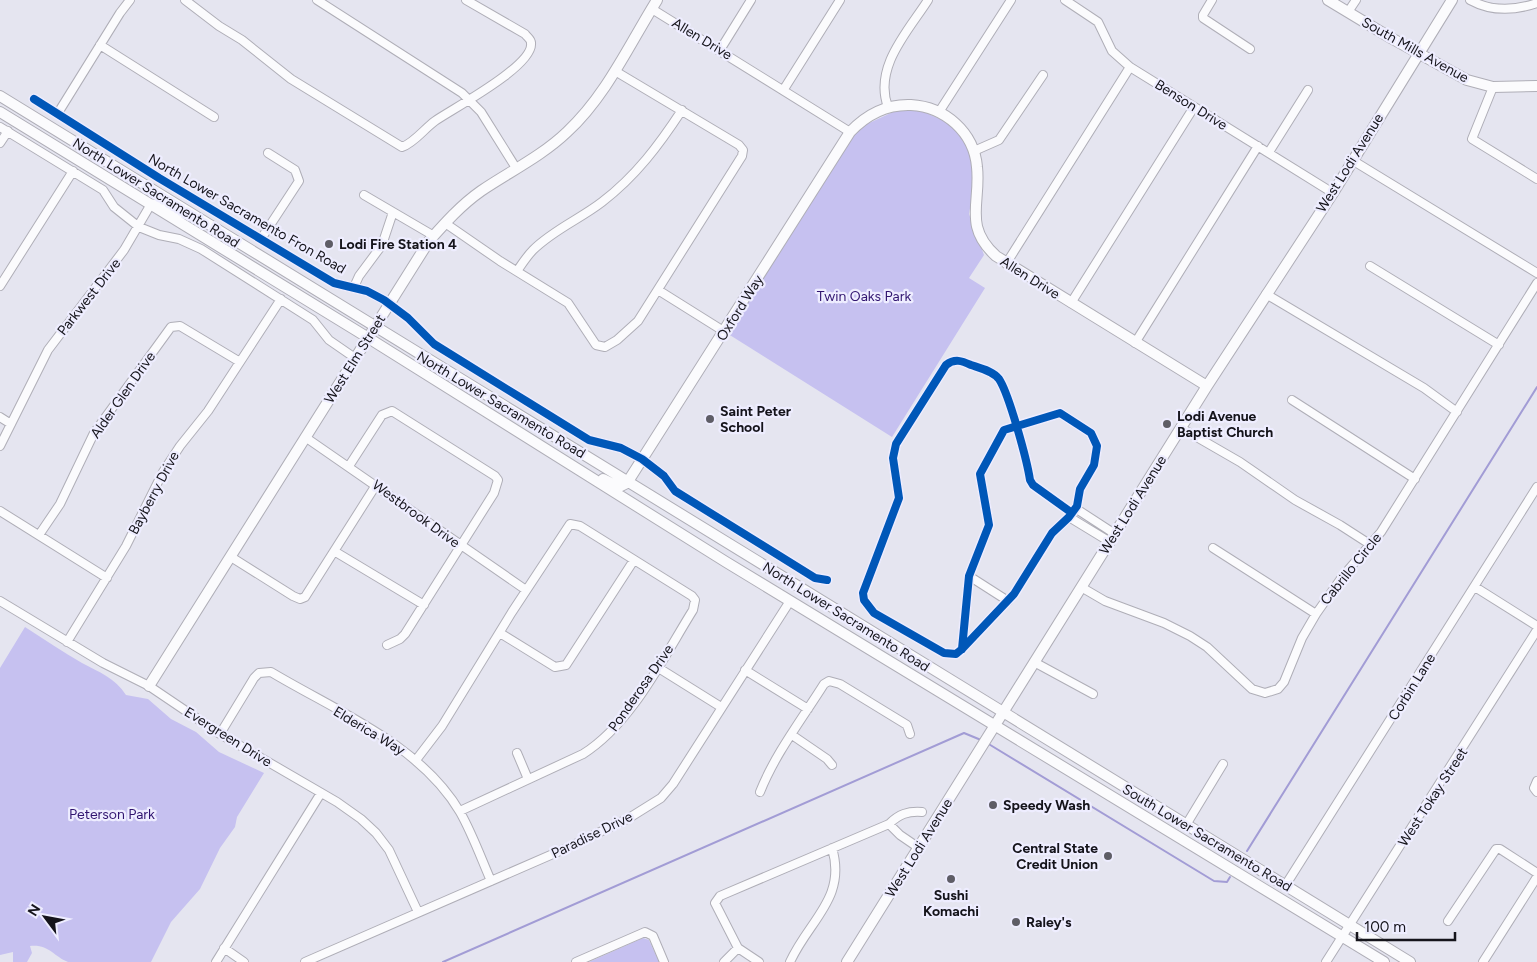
<svg xmlns="http://www.w3.org/2000/svg" width="1537" height="962" font-family="Figtree,sans-serif">
  <rect width="100%" height="100%" fill="#e5e5f0"/>
  <path fill="#c6c1f0" d="M908 105 960 128 977 167 969 214 984 255 969 278 985 288 892 437 725 332 850 132Z
    M25 627C44 639 63 652 82 663 99 672 115 678 126 695L148 699 171 719 196 732 219 752 264 773 237 817 235 827 220 848 200 889 171 922 151 962C137 962 77 962 68 962 53 956 49 944 30 946L32 953 27 962H13V952L0 955V668Z
    M643 938 649 940 659 962H589Z"/>
  <g fill="none" stroke-linecap="round" stroke-linejoin="round">
    <path stroke="#a29cd5" stroke-width="2" d="M987 743 1214 881 1227 882 1230 877
      M1247 851 1537 387
      M443 962 964 733 981 740"/>
    <g stroke="#afaeb7" stroke-width="10">
      <path id="street" d="M185 0 219 26 242 40 291 79 402 147C414 143 424 129 435 121 452 109 534 66 531 43 531 39 527 37 525 34L466 0
        M317 0 462 93 481 112 516 168
        M1065 0 1098 22 1112 51 1130 67 1333 193
        M1212 0 1203 15V18L1250 49
        M1470 0C1492 12 1514 11 1537 3
        M652 9 850 132
        M1348 12 1356 0
        M100 45 214 117
        M720 50 751 0
        M1493 87 1472 139 1537 179
        M784 89 840 0
        M34 99 159 178 334 283 367 291 384 300 408 318 434 344 526 401 589 440 621 448 642 459 664 476 675 491 815 578 827 580
        M888 107C873 67 909 30 928 0
        M939 112 1011 0
        M58 113 120 13 130 0
        M0 127 103 190 114 207 139 227 159 235 179 239 201 249 313 320 329 340 355 358
        M0 143 8 131
        M974 151 999 140 1043 75
        M1269 152 1308 90
        M1352 160 1537 273
        M393 212 434 236
        M445 223 500 261 568 303 596 345 605 347 617 340 638 321 742 156 743 150 739 145 615 71
        M261 239 299 181 295 170 268 153
        M1006 264 1130 67
        M1370 266 1499 345
        M517 271C522 264 527 256 533 250 553 230 580 219 602 202 636 176 659 145 682 110
        M0 286 73 171
        M354 287 359 276 382 245 393 212 364 195
        M658 290 725 332
        M1266 294 1424 388 1457 412
        M1071 303 1194 107
        M1135 343 1258 146
        M1292 400 1415 479
        M0 417 11 424
        M1181 428 1240 462 1295 500 1340 525 1371 545
        M305 437 526 590
        M0 446 48 350 124 250 151 204 158 203 190 217
        M349 466 382 415 392 411 495 476 498 480 494 493 405 634 400 639 387 645
        M1075 508 1115 534
        M0 511 107 578
        M1069 517 1110 542
        M39 535 60 504 94 433 171 327 180 326 240 362
        M1213 548 1316 614
        M334 551 424 605
        M231 557 293 596 300 599 305 597 376 485
        M969 576 1008 601
        M1081 587 1105 601 1164 623 1190 636 1207 647 1252 689 1265 693 1278 689 1284 682 1302 638 1316 614 1342 577 1381 532 1537 283
        M1475 587 1537 626
        M0 601 103 663 149 686 220 734 337 802 361 819 376 833 389 850 418 912
        M500 633 555 667 566 665 634 560
        M67 642 126 546 163 472 180 446 208 411 281 299
        M962 649 969 576 989 525 980 474 1004 430 1060 413 1091 433 1097 446 1094 465 1080 489 1077 506 1069 517 1052 533 1014 594 962 649 956 654 944 653 874 613 864 600 863 593 899 498 893 458 896 444 946 365C955 358 962 361 971 365 980 368 993 371 999 379 1009 394 1027 460 1030 480L1033 485 1072 513
        M1034 662 1093 694
        M657 667 721 707
        M745 670 808 709
        M220 734 254 678 259 673 271 672C336 711 420 744 460 812 472 833 481 858 491 881
        M792 735 827 759 832 765
        M517 753 528 779
        M416 760 442 726 512 612 570 524 580 526 692 596 695 600 693 610C663 658 632 723 583 754L460 811
        M1537 781 1534 788 1537 792
        M760 792C775 754 802 719 824 684L829 681 840 684 907 725 910 734
        M889 824 900 835 919 848
        M1186 825 1223 764
        M1285 886 1537 487
        M1448 921 1496 849H1500L1537 873
        M224 948 244 962
        M216 962 321 793
        M305 962 569 847 629 818 661 798 673 784 790 601
        M576 962 645 932 653 936 664 962
        M724 962 738 948
        M759 962 738 948 715 903 720 896 889 824C899 814 908 811 922 812
        M790 962C809 920 847 898 832 848
        M1326 962 1537 630
        M1483 962 1537 877"/>
    </g>
    <g stroke="#afaeb7" stroke-width="12">
      <path id="secondary" d="M1328 0 1391 38 1467 80 1493 87 1537 86
        M0 96 1410 962
        M0 112 362 334 726 562 1384 962
        M603 479 619 487 627 483 850 132C867 114 886 104 911 105 945 107 974 132 977 167 981 203 963 226 996 256L1207 386
        M149 686 429 241C445 223 461 205 481 191 509 172 542 156 567 132 606 96 629 45 657 0
        M847 962 1207 386 1333 193 1452 0"/>
    </g>
    <use href="#street" stroke="#fbfbfd" stroke-width="8"/>
    <use href="#secondary" stroke="#fbfbfd" stroke-width="10"/>
    <g stroke="#eeedff" stroke-width="11">
      <path id="cycleway" d="M34 99 159 178 334 283 367 291 384 300 408 318 434 344 526 401 589 440 621 448 642 459 664 476 675 491 815 578 827 580
        M962 649 969 576 989 525 980 474 1004 430 1060 413 1091 433 1097 446 1094 465 1080 489 1077 506 1069 517 1052 533 1014 594 962 649 956 654 944 653 874 613 864 600 863 593 899 498 893 458 896 444 946 365C955 358 962 361 971 365 980 368 993 371 999 379 1009 394 1027 460 1030 480L1033 485 1072 513"/>
    </g>
    <use href="#cycleway" stroke="#0057b8" stroke-width="8"/>
  </g>
  <g fill="#5e5d66" stroke="#eeedff" stroke-width="2">
    <circle cx="329" cy="244" r="5"/>
    <circle cx="710" cy="419" r="5"/>
    <circle cx="1167" cy="424" r="5"/>
    <circle cx="993" cy="805" r="5"/>
    <circle cx="1108" cy="856" r="5"/>
    <circle cx="951" cy="879" r="5"/>
    <circle cx="1016" cy="922" r="5"/>
  </g>
  <g text-anchor="middle" dominant-baseline="central" stroke-width="4.5" stroke-linejoin="round" paint-order="stroke">
    <g font-size="14" fill="#15141b" stroke="#eeedff">
      <text transform="translate(702 39) rotate(31)">Allen Drive</text>
      <text transform="translate(1415 50) rotate(29)">South Mills Avenue</text>
      <text transform="translate(1191 105) rotate(32)">Benson Drive</text>
      <text transform="translate(1350 163) rotate(-58)">West Lodi Avenue</text>
      <text transform="translate(156 193) rotate(32)">North Lower Sacramento Road</text>
      <text transform="translate(247 214) rotate(30)">North Lower Sacramento Fron Road</text>
      <text transform="translate(1030 278) rotate(32)">Allen Drive</text>
      <text transform="translate(89 297) rotate(-52)">Parkwest Drive</text>
      <text transform="translate(740 308) rotate(-58)">Oxford Way</text>
      <text transform="translate(355 359) rotate(-58)">West Elm Street</text>
      <text transform="translate(123 395) rotate(-55)">Alder Glen Drive</text>
      <text transform="translate(501 405) rotate(31)">North Lower Sacramento Road</text>
      <text transform="translate(154 493) rotate(-62)">Bayberry Drive</text>
      <text transform="translate(1133 505) rotate(-58)">West Lodi Avenue</text>
      <text transform="translate(416 514) rotate(36)">Westbrook Drive</text>
      <text transform="translate(1351 569) rotate(-51)">Cabrillo Circle</text>
      <text transform="translate(846 617) rotate(32)">North Lower Sacramento Road</text>
      <text transform="translate(1412 687) rotate(-58)">Corbin Lane</text>
      <text transform="translate(641 688) rotate(-55)">Ponderosa Drive</text>
      <text transform="translate(369 731) rotate(31)">Elderica Way</text>
      <text transform="translate(228 737) rotate(32)">Evergreen Drive</text>
      <text transform="translate(1433 797) rotate(-57)">West Tokay Street</text>
      <text transform="translate(592 835) rotate(-26)">Paradise Drive</text>
      <text transform="translate(1207 838) rotate(31)">South Lower Sacramento Road</text>
      <text transform="translate(919 848) rotate(-58)">West Lodi Avenue</text>
    </g>
    <g font-size="14" font-weight="bold" fill="#15141b" stroke="#eeedff" text-anchor="start">
      <text x="339" y="244">Lodi Fire Station 4</text>
      <text x="720" y="411">Saint Peter<tspan x="720" dy="16">School</tspan></text>
      <text x="1177" y="416">Lodi Avenue<tspan x="1177" dy="16">Baptist Church</tspan></text>
      <text x="1003" y="805">Speedy Wash</text>
      <text x="1098" y="848" text-anchor="end">Central State<tspan x="1098" dy="16">Credit Union</tspan></text>
      <text x="951" y="895" text-anchor="middle">Sushi<tspan x="951" dy="16">Komachi</tspan></text>
      <text x="1026" y="922">Raley's</text>
    </g>
    <g font-size="14" fill="#311570" stroke="#eeedff">
      <text x="864" y="296">Twin Oaks Park</text>
      <text x="112" y="814">Peterson Park</text>
    </g>
  </g>
  <g transform="translate(45 917) rotate(302)" stroke="#eeedff" stroke-width="4" paint-order="stroke">
  <path d="M0-4L9 19L0 12L-9 19Z" fill="#15141b"/>
  <text y="-8" font-size="14" font-weight="bold" text-anchor="middle" fill="#15141b">N</text>
  </g>
  <path d="M1357 932v8h98v-8" fill="none" stroke="#15141b" stroke-width="2.5"/>
  <text x="1364" y="932" font-size="15" fill="#15141b" stroke="#eeedff" stroke-width="4" paint-order="stroke">100 m</text>
</svg>
